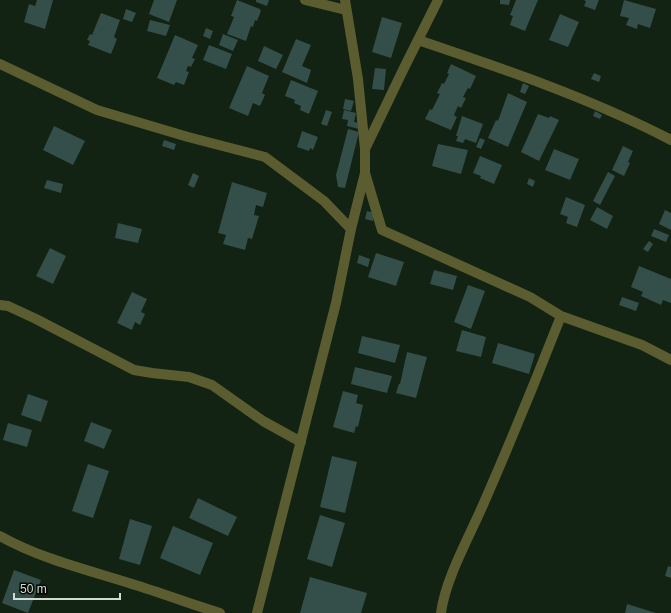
<svg xmlns="http://www.w3.org/2000/svg" width="671" height="613" font-family="Helvetica,sans-serif">
  <rect width="100%" height="100%" fill="#122213"/>
  <path fill="#344f49" d="M37 0H53L45 29 24 22 29 4 35 6Z
    M154 0H177L169 22 149 14Z
    M237 0 260 9V10L261 11 257 21 255 20 253 27 251 26 246 41 227 34 234 17 231 16Z
    M256 0H269L267 6 256 2Z
    M500 0H510L509 5 500 4Z
    M516 0H538L525 31 510 25 513 16 510 15Z
    M583 0H599L595 10 584 6 586 1Z
    M624 0 656 9 650 28 638 24 637 29 626 25 629 18 620 16Z
    M126 9 136 13 132 22 123 19Z
    M101 13 120 20 114 37 117 39 111 54 88 45 90 41 87 40 90 34 92 35Z
    M560 14 579 22 568 47 549 40Z
    M382 17 402 23 391 58 372 52Z
    M150 20 170 25 166 36 147 31Z
    M206 28 213 31 210 39 203 36Z
    M223 34 238 40 233 51 219 45Z
    M175 35 198 45 192 58 195 59 191 67 188 66 186 71 189 72 184 85 176 82 174 85 157 78Z
    M296 39 311 45 302 66 311 70 307 83 282 72Z
    M209 45 232 54 226 69 203 60Z
    M264 46 283 55 276 69 258 61Z
    M451 64 476 76 470 89 468 88 463 97 466 98 461 108 458 106 454 115 457 117 451 130 425 119 430 109 432 110 440 94 437 93 442 83 444 84 449 74 447 73Z
    M247 66 269 76 262 93 265 95 260 106 253 103 248 116 229 108Z
    M375 68 386 69 384 90 372 89Z
    M594 73 601 76 599 82 591 79Z
    M291 80 318 91 309 114 300 110 301 106 294 103 295 100 285 96Z
    M523 83 529 86 525 94 520 92Z
    M508 93 527 102 508 147 488 138 496 120 498 121Z
    M345 99 354 101 351 111 343 109Z
    M326 110 332 112 327 126 321 124Z
    M344 110 356 113 354 122 361 123 359 129 347 126 348 120 342 119Z
    M595 111 602 115 600 119 593 116Z
    M538 114 549 118 550 116 559 120 539 161 521 152Z
    M462 116 483 124 476 143 465 139 463 143 456 141 458 136H456Z
    M54 126 85 141 73 165 43 150Z
    M348 129 359 132 345 188 338 187 336 175Z
    M302 131 318 137 313 150 310 148 309 151 297 147Z
    M480 138 485 140 481 149 476 147Z
    M164 140 176 144 174 150 162 146Z
    M438 144 468 150 461 174 432 166Z
    M623 146 633 151 628 162 630 163 624 176 612 170Z
    M554 149 579 159 570 180 545 170Z
    M480 156 502 165 494 184 480 178 481 176 473 173Z
    M608 172 615 176 600 205 593 201Z
    M193 173 199 176 194 188 188 185Z
    M529 178 535 181 533 187 527 184Z
    M47 180 63 184 61 193 44 188Z
    M232 182 267 193 263 207 256 205 254 215 259 216 252 239 248 238 245 250 223 244 226 235 218 233Z
    M566 197 585 205 577 227 566 223 568 217 560 214Z
    M597 207 613 216 607 229 590 220Z
    M665 210 671 213V230L659 224Z
    M367 211 375 213 373 221 365 219Z
    M118 223 142 229 138 243 115 238Z
    M654 229 669 235 666 242 651 236Z
    M649 241 653 244 648 252 643 249Z
    M50 248 66 256 53 284 36 276Z
    M376 253 404 262 396 286 368 277Z
    M359 255 370 259 368 267 357 263Z
    M639 266 671 279V303L663 300 661 305 641 296 643 292 631 287Z
    M434 270 457 276 453 290 430 284Z
    M468 285 485 291 471 329 454 322Z
    M132 292 147 299 141 312 145 314 140 325 135 322 132 330 117 323Z
    M622 297 639 303 636 311 619 305Z
    M462 330 486 337 481 357 456 351Z
    M362 336 400 345 395 363 358 353Z
    M498 343 535 354 529 374 492 363Z
    M407 352 427 357 416 398 396 393 399 384H400Z
    M355 367 392 376 387 393 351 384Z
    M343 391 358 395 356 403 363 405 358 427 356 426 354 433 333 427Z
    M28 394 48 401 41 422 21 415Z
    M91 422 112 430 104 449 84 441Z
    M8 423 32 430 27 447 3 440Z
    M332 456 357 462 345 513 320 507Z
    M88 464 109 471 93 518 72 511Z
    M198 498 237 517 228 536 189 518Z
    M320 515 345 523 332 567 307 559Z
    M130 519 152 526 140 565 119 559Z
    M173 526 213 543 200 575 160 558Z
    M668 566 671 567V578L665 576Z
    M14 570 41 580 28 613 2 603Z
    M310 577 367 593 361 613H300Z
    M627 604 656 613H625Z"/>
  <g fill="none" stroke-linecap="round" stroke-linejoin="round">
    <path stroke="#5b5d30" stroke-width="10" d="M305 0 346 10
      M418 40C504 69 590 98 671 140
      M0 64 97 110 188 137 265 157 324 201 351 229
      M365 149 404 68 438 0
      M365 173 382 230 530 297 561 316 642 345 671 360
      M0 305 8 306 36 319 134 370 152 373 189 377 212 385 263 421 301 442
      M0 536C41 559 88 570 132 584 162 593 190 604 220 613
      M257 613 336 303 351 229 365 173V149L358 79 345 0
      M441 613C445 580 469 537 483 505 510 443 536 380 561 316"/>
  </g>
  <path d="M14 593v6h106v-6" fill="none" stroke="#d2dcd2" stroke-width="2"/>
  <text x="20" y="593" font-size="12" fill="#d2dcd2" stroke="#040904" stroke-width="3" paint-order="stroke">50 m</text>
</svg>
